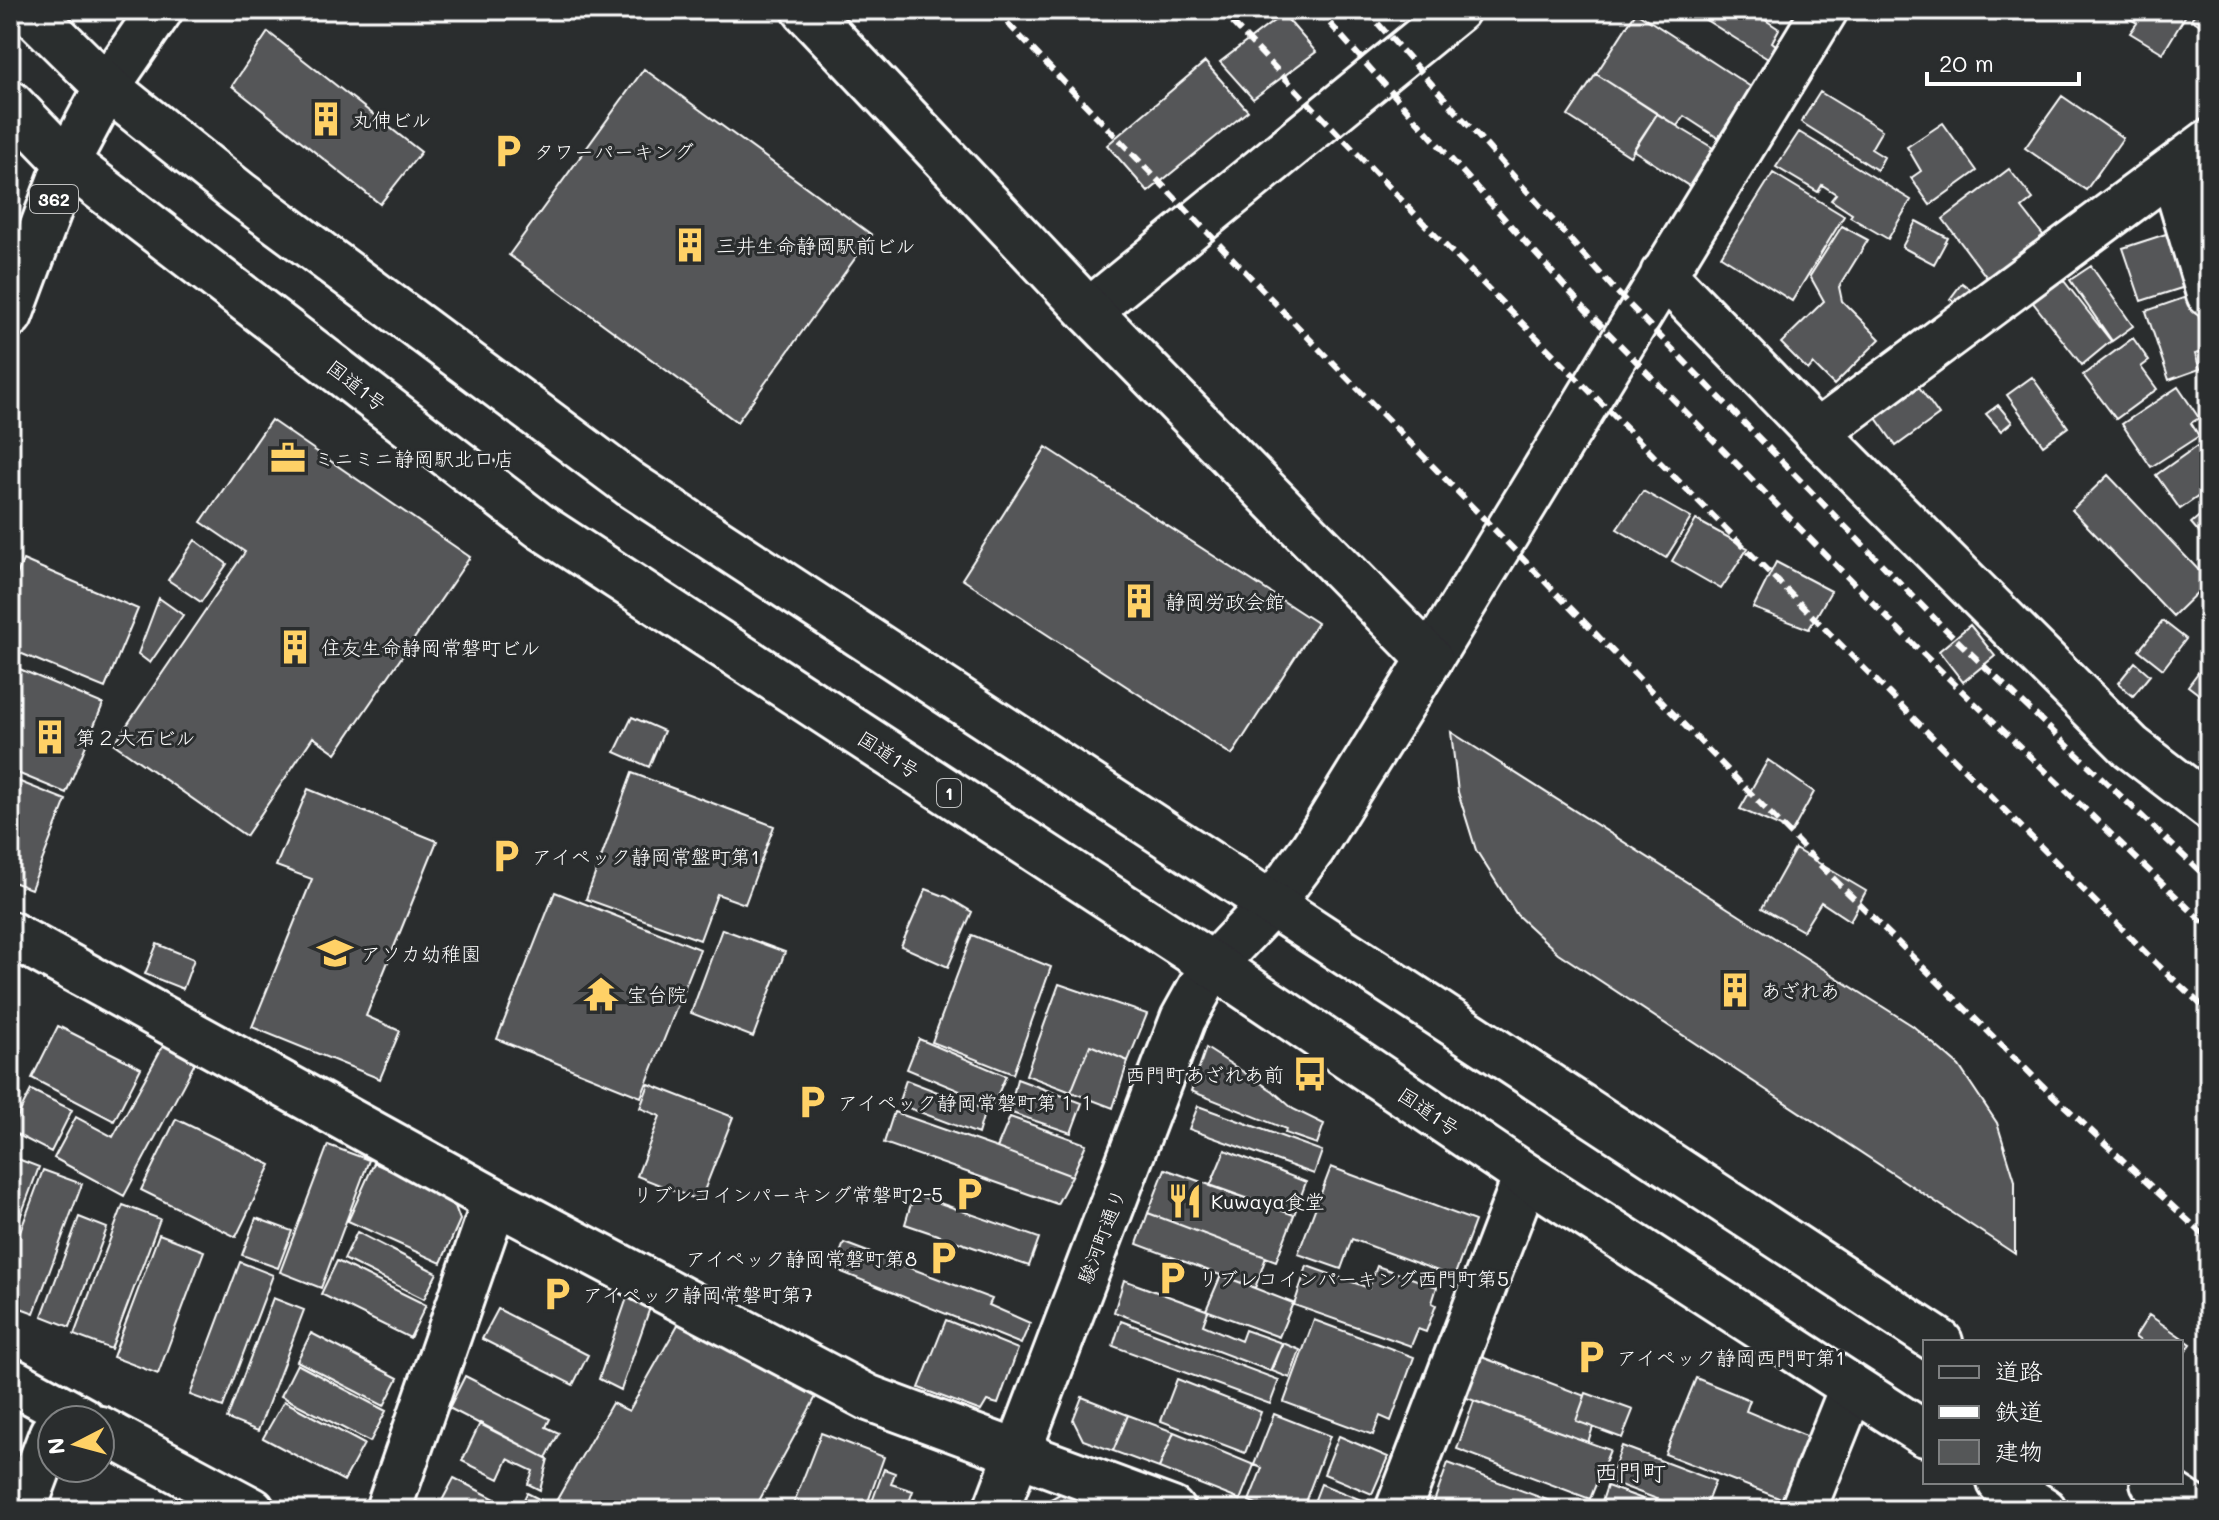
<svg xmlns="http://www.w3.org/2000/svg" width="2219" height="1520" font-family="Mali,'Klee One',sans-serif">
  <rect width="100%" height="100%" fill="#2a2d2e"/>
  <filter id="ink" filterUnits="userSpaceOnUse"><feTurbulence type="fractalNoise" baseFrequency=".0125" numOctaves="2"/><feDisplacementMap in="SourceGraphic" scale="16" xChannelSelector="R" yChannelSelector="G"/><feConvolveMatrix kernelMatrix="1 2 1 2 8 2 1 2 1" color-interpolation-filters="sRGB"/></filter>
  <g filter="url(#ink)">
    <path fill="#555758" stroke="#fff" stroke-width="2" d="M1690 10H1750L1779 29 1772 42 1777 46 1768 59Z
      M2115 10H2189L2163 53 2130 33 2137 23Z
      M2198 10H2209V31L2191 19Z
      M1636 12 1751 87 1718 138 1684 116 1677 126 1596 74Z
      M1283 14 1316 52 1253 99 1220 62Z
      M268 32 421 152 380 204 232 86Z
      M1205 62 1248 111 1148 192 1107 145Z
      M644 69 872 235 737 422 509 255Z
      M1596 74 1657 114 1630 156 1568 116Z
      M1820 92 1882 130 1871 149 1884 157 1877 170 1801 122Z
      M2062 96 2123 138 2086 190 2025 148Z
      M1657 114 1713 148 1689 186 1633 150Z
      M1943 123 1977 171 1930 205 1911 178 1921 171 1907 147Z
      M1799 132 1911 200 1888 239 1850 217 1852 214 1831 200 1836 194 1822 185 1818 192 1776 167Z
      M2009 169 2033 199 2022 208 2047 240 1991 283 1943 219Z
      M1773 173 1844 216 1792 301 1721 256Z
      M1916 221 1948 238 1934 264 1902 247Z
      M1842 226 1868 240 1839 287 1842 301 1880 339 1834 385 1813 364 1808 370 1781 343 1824 301 1810 276Z
      M2172 232 2191 285 2141 301 2123 248Z
      M2091 266 2133 326 2112 341 2070 280Z
      M2057 272 2111 341 2082 365 2027 295Z
      M1962 283 1977 294 1962 306 1950 299Z
      M2192 295 2209 349 2195 354 2200 369 2169 380 2146 311Z
      M2133 338 2149 361 2141 367 2157 389 2116 419 2083 375Z
      M2032 377 2068 427 2043 445 2007 395Z
      M1919 387 1939 415 1896 446 1876 418Z
      M2178 387 2199 418 2191 423 2199 436 2151 467 2122 424Z
      M1998 405 2012 422 2001 431 1986 414Z
      M271 420 470 557 336 753 313 737 246 836 114 744 245 552 201 522Z
      M2197 446 2209 464V472L2206 474 2209 478V489L2180 509 2156 475Z
      M1046 447 1317 623 1232 755 962 579Z
      M2108 475 2209 581 2173 616 2072 510Z
      M1643 491 1691 518 1666 558 1617 529Z
      M2209 508V544L2191 523Z
      M1696 520 1748 548 1721 589 1672 561Z
      M195 540 227 564 201 602 168 580Z
      M23 560 138 609 105 688 10 649V592Z
      M1776 562 1831 591 1809 629 1753 608Z
      M159 598 183 615 150 663 138 654Z
      M2163 621 2186 639 2163 669 2139 650Z
      M1970 625 1995 656 1963 682 1939 651Z
      M2209 658V702L2188 686Z
      M2135 662 2150 675 2133 696 2118 683Z
      M10 665 103 704 66 793 10 770Z
      M632 717 664 731 649 767 615 752Z
      M1451 732 1913 1026 1959 1066 1997 1123 2015 1181V1254L1558 953 1517 915 1476 850 1458 792Z
      M1768 760 1814 792 1792 832 1740 809Z
      M632 773 774 826 745 904 717 894 700 940 586 899Z
      M10 778 66 800 31 889 10 881Z
      M308 789 437 841 366 1016 400 1031 380 1079 252 1027 312 879 276 866Z
      M1795 849 1866 891 1850 921 1821 902 1803 931 1762 908Z
      M926 889 947 897 972 912 948 967 901 946Z
      M555 892 700 949 641 1097 497 1039Z
      M722 929 785 952 753 1037 691 1013Z
      M972 935 1051 967 1013 1074 932 1042Z
      M157 944 194 959 183 989 145 974Z
      M1059 984 1147 1014 1128 1061 1090 1045 1071 1092 1026 1075Z
      M58 1026 141 1068 114 1121 32 1078Z
      M919 1039 1006 1076 993 1105 907 1069Z
      M164 1044 196 1061 124 1196 54 1158 76 1117 113 1137Z
      M1090 1045 1128 1061 1113 1108 1071 1092Z
      M1206 1048 1273 1091 1293 1109 1324 1124 1317 1144 1285 1133 1286 1129 1191 1091Z
      M1017 1079 1082 1103 1071 1133 1009 1112Z
      M906 1080 985 1110 978 1134 898 1104Z
      M649 1084 733 1117 700 1201 637 1176 660 1116 640 1108Z
      M31 1090 72 1110 51 1152 10 1131Z
      M1198 1106 1322 1151 1314 1174 1189 1129Z
      M894 1112 997 1148 1072 1176 1057 1204 884 1143Z
      M1010 1117 1086 1144 1072 1176 997 1148Z
      M176 1119 271 1165 236 1237 141 1190Z
      M328 1145 369 1160 321 1288 280 1272Z
      M1225 1150 1306 1182 1294 1215 1210 1186Z
      M10 1156 39 1167 10 1244Z
      M374 1163 452 1198 460 1220 441 1263 348 1221Z
      M1331 1167 1475 1221 1454 1277 1352 1239 1341 1269 1298 1254Z
      M1165 1169 1294 1215 1276 1261 1148 1213Z
      M43 1170 82 1184 34 1313 10 1304V1259Z
      M914 1194 1039 1238 1029 1266 905 1224Z
      M123 1205 160 1219 111 1349 74 1335Z
      M1148 1213 1266 1257 1255 1288 1137 1244Z
      M79 1217 107 1228 70 1327 42 1316Z
      M256 1218 292 1231 278 1268 242 1255Z
      M357 1232 437 1273 424 1299 344 1259Z
      M159 1234 204 1251 158 1374 113 1357Z
      M844 1243 992 1299 989 1305 1030 1323 1021 1344 834 1269Z
      M337 1261 426 1305 410 1338 321 1294Z
      M240 1262 273 1275 223 1407 190 1395Z
      M1307 1266 1369 1288 1377 1266 1437 1287 1432 1303 1436 1305 1426 1332 1418 1329 1411 1346 1294 1305Z
      M1221 1275 1293 1303 1279 1337 1206 1310Z
      M1124 1280 1206 1310 1208 1311 1203 1325 1241 1341 1245 1330 1282 1343 1270 1371 1114 1312Z
      M629 1292 652 1302 621 1390 599 1379Z
      M273 1298 304 1310 258 1431 227 1419Z
      M498 1309 588 1355 573 1385 482 1339Z
      M2149 1315 2191 1344 2181 1358V1342H2142L2135 1337Z
      M946 1320 1018 1349 998 1404 987 1401 981 1411 919 1388Z
      M1314 1320 1414 1357 1391 1421 1380 1416 1373 1435 1284 1402Z
      M680 1321 817 1395 754 1510H551L612 1403 629 1411Z
      M1121 1321 1279 1380 1270 1404 1113 1346Z
      M311 1333 398 1378 384 1406 297 1361Z
      M1283 1343 1300 1350 1290 1378 1272 1371Z
      M1479 1356 1585 1396 1576 1421 1593 1427 1588 1442 1464 1397Z
      M297 1364 386 1411 370 1442 281 1396Z
      M465 1376 550 1419 546 1427 559 1433 546 1458 449 1408Z
      M1696 1378 1750 1400 1746 1411 1811 1438 1784 1500 1665 1454Z
      M1177 1379 1261 1412 1245 1453 1161 1421Z
      M1586 1393 1633 1410 1622 1438 1576 1421Z
      M1082 1397 1128 1415 1113 1451 1083 1440 1073 1420Z
      M284 1401 364 1444 344 1481 263 1438Z
      M1474 1401 1610 1450 1590 1499 1457 1449Z
      M1274 1414 1330 1436 1302 1510H1272L1249 1501 1262 1468 1254 1465Z
      M1128 1415 1174 1432 1159 1468 1113 1451Z
      M480 1423 548 1459 540 1490 528 1484 533 1471 508 1459 499 1479 462 1461Z
      M1174 1432 1254 1465 1240 1500 1159 1468Z
      M821 1433 884 1457 865 1510H791Z
      M1339 1436 1388 1457 1372 1494 1324 1474Z
      M1622 1446 1715 1481 1704 1510H1686L1609 1481Z
      M1448 1463 1574 1510H1431Z
      M884 1469 895 1473 891 1484 913 1491 906 1510H869Z
      M454 1478 499 1501 494 1510H437Z
      M1321 1484 1369 1503 1366 1510H1311Z
      M1607 1486 1673 1510H1599Z
      M1069 1489 1115 1510H1043L1047 1501Z
      M527 1493 541 1500 536 1510H519Z
      M45 1497 77 1510H39Z"/>
    <g fill="none" stroke-linecap="round" stroke-linejoin="round">
      <g stroke="#fff" stroke-width="50">
        <path id="minor" d="M2172 170 2209 294
          M1663 274 1817 433 2131 747 2209 807
          M1089 311 1457 10
          M1817 433 2209 142
          M1430 659 1825 10
          M10 934 495 1201 869 1398 1172 1510
          M23 1510 52 1433
          M388 1510 495 1201
          M996 1510 1183 1019 1213 965
          M1398 1510 1526 1176
          M1803 1510 1852 1388"/>
      </g>
      <g stroke="#fff" stroke-width="50">
        <path id="tertiary" d="M805 10 1089 311 1430 659 1313 848 1272 903 1213 965
          M107 87 160 10
          M10 1380 83 1420
          M100 1429 252 1510"/>
      </g>
      <g stroke="#fff" stroke-width="50">
        <path id="trunk" d="M29 10 107 87 239 193 630 484 1940 1342
          M10 103 67 162 540 526 1213 965 1526 1176 1925 1434
          M10 315 67 162 107 87
          M2000 1482 2044 1510
          M2153 1482 2196 1510"/>
      </g>
      <use href="#minor" stroke="#2a2d2e" stroke-width="44"/>
      <use href="#tertiary" stroke="#2a2d2e" stroke-width="44"/>
      <use href="#trunk" stroke="#2a2d2e" stroke-width="44"/>
      <path stroke="#fff" stroke-width="6" stroke-dasharray="12 6" stroke-linecap="butt" d="M995 10 1323 353 1826 871 2044 1087 2209 1240
        M1220 10 1436 236 2158 965 2209 1012
        M1318 10 1586 310 1915 646 2209 928
        M1366 10 1614 289 1940 624 2209 880"/>
    </g>
  </g>
  <defs>
    <g id="building-bare" transform="scale(2.76)"><path d="M-4-6H4V6H1V3H-1V6H-4ZM-2.5-4.3h1.7v1.8h-1.7ZM.8-4.3h1.7v1.8H.8ZM-2.5-1h1.7V.8h-1.7ZM.8-1h1.7V.8H.8Z" fill="#ffd166" stroke="#2a2d2e" stroke-width="2.5" paint-order="stroke"/></g>
    <g id="parking-bare" transform="scale(2.76)"><path d="M-3.5-5.5H1a3.5 3.5 0 0 1 0 7H-1V5.5H-3.5ZM-1-3.4V-.6H.8a1.4 1.4 0 0 0 0-2.8Z" fill="#ffd166" stroke="#2a2d2e" stroke-width="2.5" paint-order="stroke"/></g>
    <g id="office-bare" transform="scale(2.76)"><path d="M-6-3h4V-5.5h4V-3h4V5H-6ZM-1-4.5V-3h2v-1.5ZM-6 0V1H6V0Z" fill="#ffd166" stroke="#2a2d2e" stroke-width="2.5" paint-order="stroke"/></g>
    <g id="school-bare" transform="scale(2.76)"><path d="M0-5L7-2L0 1L-7-2ZM-4 1L0 2.5L4 1V4Q0 6-4 4Z" fill="#ffd166" stroke="#2a2d2e" stroke-width="2.5" paint-order="stroke"/></g>
    <g id="temple-bare" transform="scale(2.76)"><path d="M0-6L5-2H3V0L6.5 2.5H4V6H1.5V3h-3V6H-4V2.5H-6.5L-3 0V-2H-5Z" fill="#ffd166" stroke="#2a2d2e" stroke-width="2.5" paint-order="stroke"/></g>
    <g id="bus-bare" transform="scale(2.76)"><path d="M-5-6H5V4H4V6H2V4H-2V6H-4V4H-5ZM-3.5-4V0h7V-4ZM-3.5 1.2v1.5H-2V1.2ZM2 1.2v1.5H3.5V1.2Z" fill="#ffd166" stroke="#2a2d2e" stroke-width="2.5" paint-order="stroke"/></g>
    <g id="restaurant-bare" transform="scale(2.76)"><path d="M-5-6h1v4h1v-4h1v4h1v-4h1v5L-1.5 .5V6h-2V.5L-5-1ZM5-6V6H3V1.5H1.5Q1.5-4 5-6Z" fill="#ffd166" stroke="#2a2d2e" stroke-width="2.5" paint-order="stroke"/></g>
  </defs>
  <g fill-rule="evenodd">
    <use href="#building-bare" x="326" y="119"/>
    <use href="#parking-bare" x="508" y="151"/>
    <use href="#building-bare" x="690" y="245"/>
    <use href="#office-bare" x="288" y="458"/>
    <use href="#building-bare" x="1139" y="601"/>
    <use href="#building-bare" x="295" y="647"/>
    <use href="#building-bare" x="50" y="737"/>
    <use href="#parking-bare" x="506" y="856"/>
    <use href="#school-bare" x="335" y="953"/>
    <use href="#building-bare" x="1735" y="990"/>
    <use href="#temple-bare" x="601" y="994"/>
    <use href="#bus-bare" x="1310" y="1074"/>
    <use href="#parking-bare" x="812" y="1102"/>
    <use href="#parking-bare" x="969" y="1194"/>
    <use href="#restaurant-bare" x="1185" y="1201"/>
    <use href="#parking-bare" x="943" y="1258"/>
    <use href="#parking-bare" x="1172" y="1278"/>
    <use href="#parking-bare" x="557" y="1294"/>
    <use href="#parking-bare" x="1591" y="1357"/>
  </g>
  <g text-anchor="middle" dominant-baseline="central" stroke-width="6" stroke-linejoin="round" paint-order="stroke">
    <g fill="#2a2d2e" stroke="#bfc0c0" stroke-width="2">
      <rect x="30" y="185" width="48" height="28" rx="6"/>
      <rect x="937" y="779" width="24" height="28" rx="6"/>
    </g>
    <g font-size="18" font-weight="bold" fill="#fff">
      <text x="54" y="199">362</text>
      <text x="949" y="793">1</text>
    </g>
    <g font-size="20" fill="#fff" stroke="#2a2d2e" text-anchor="start">
      <text x="352" y="119">丸伸ビル</text>
      <text x="534" y="151">タワーパーキング</text>
      <text x="716" y="245">三井生命静岡駅前ビル</text>
      <text x="314" y="458">ミニミニ静岡駅北口店</text>
      <text x="1165" y="601">静岡労政会館</text>
      <text x="321" y="647">住友生命静岡常磐町ビル</text>
      <text x="76" y="737">第２大石ビル</text>
      <text x="532" y="856">アイペック静岡常盤町第1</text>
      <text x="361" y="953">アソカ幼稚園</text>
      <text x="1761" y="990">あざれあ</text>
      <text x="627" y="994">宝台院</text>
      <text x="1284" y="1074" text-anchor="end">西門町あざれあ前</text>
      <text x="838" y="1102">アイペック静岡常磐町第１１</text>
      <text x="943" y="1194" text-anchor="end">リブレコインパーキング常磐町2-5</text>
      <text x="1211" y="1201">Kuwaya食堂</text>
      <text x="917" y="1258" text-anchor="end">アイペック静岡常磐町第8</text>
      <text x="1198" y="1278">リブレコインパーキング西門町第5</text>
      <text x="583" y="1294">アイペック静岡常磐町第7</text>
      <text x="1617" y="1357">アイペック静岡西門町第1</text>
    </g>
    <g font-size="20" fill="#fff" stroke="#2a2d2e">
      <text transform="translate(357 385) rotate(38)">国道1号</text>
      <text transform="translate(889 754) rotate(33)">国道1号</text>
      <text transform="translate(1429 1111) rotate(34)">国道1号</text>
      <text transform="translate(1101 1236) rotate(-69)">駿河町通り</text>
    </g>
    <g font-size="24" fill="#fff" stroke="#2a2d2e">
      <text x="1630" y="1471">西門町</text>
    </g>
  </g>
  <rect width="2219" height="1520" fill="none" stroke="#2a2d2e" stroke-width="40"/>
  <rect x="20" y="20" width="2179" height="1480" fill="none" stroke="#fff" stroke-width="3" filter="url(#ink)"/>
  <rect x="1923" y="1340" width="260" height="144" fill="#2a2d2e" stroke="#7f8182" stroke-width="2"/>
  <rect x="1939" y="1366" width="40" height="12" fill="#2a2d2e" stroke="#7f8182" stroke-width="2"/>
  <text x="1995" y="1380" font-size="24" fill="#ffffff">道路</text>
  <rect x="1939" y="1406" width="40" height="12" fill="#ffffff" stroke="#7f8182" stroke-width="2"/>
  <text x="1995" y="1420" font-size="24" fill="#ffffff">鉄道</text>
  <rect x="1939" y="1440" width="40" height="24" fill="#555758" stroke="#7f8182" stroke-width="2"/>
  <text x="1995" y="1460" font-size="24" fill="#ffffff">建物</text>
  <g transform="translate(76 1444) rotate(264)"><circle r="38" fill="#2a2d2e" stroke="#7f8182" stroke-width="2"/>
  <path d="M0-6L14 30L0 20L-14 30Z" fill="#ffd166"/>
  <text y="-12" font-size="22" font-weight="bold" text-anchor="middle" fill="#ffffff">N</text>
  </g>
  <path d="M1927 72v12h152v-12" fill="none" stroke="#ffffff" stroke-width="4"/>
  <text x="1939" y="72" font-size="24" fill="#ffffff" stroke="#2a2d2e" stroke-width="6" paint-order="stroke">20 m</text>
</svg>
